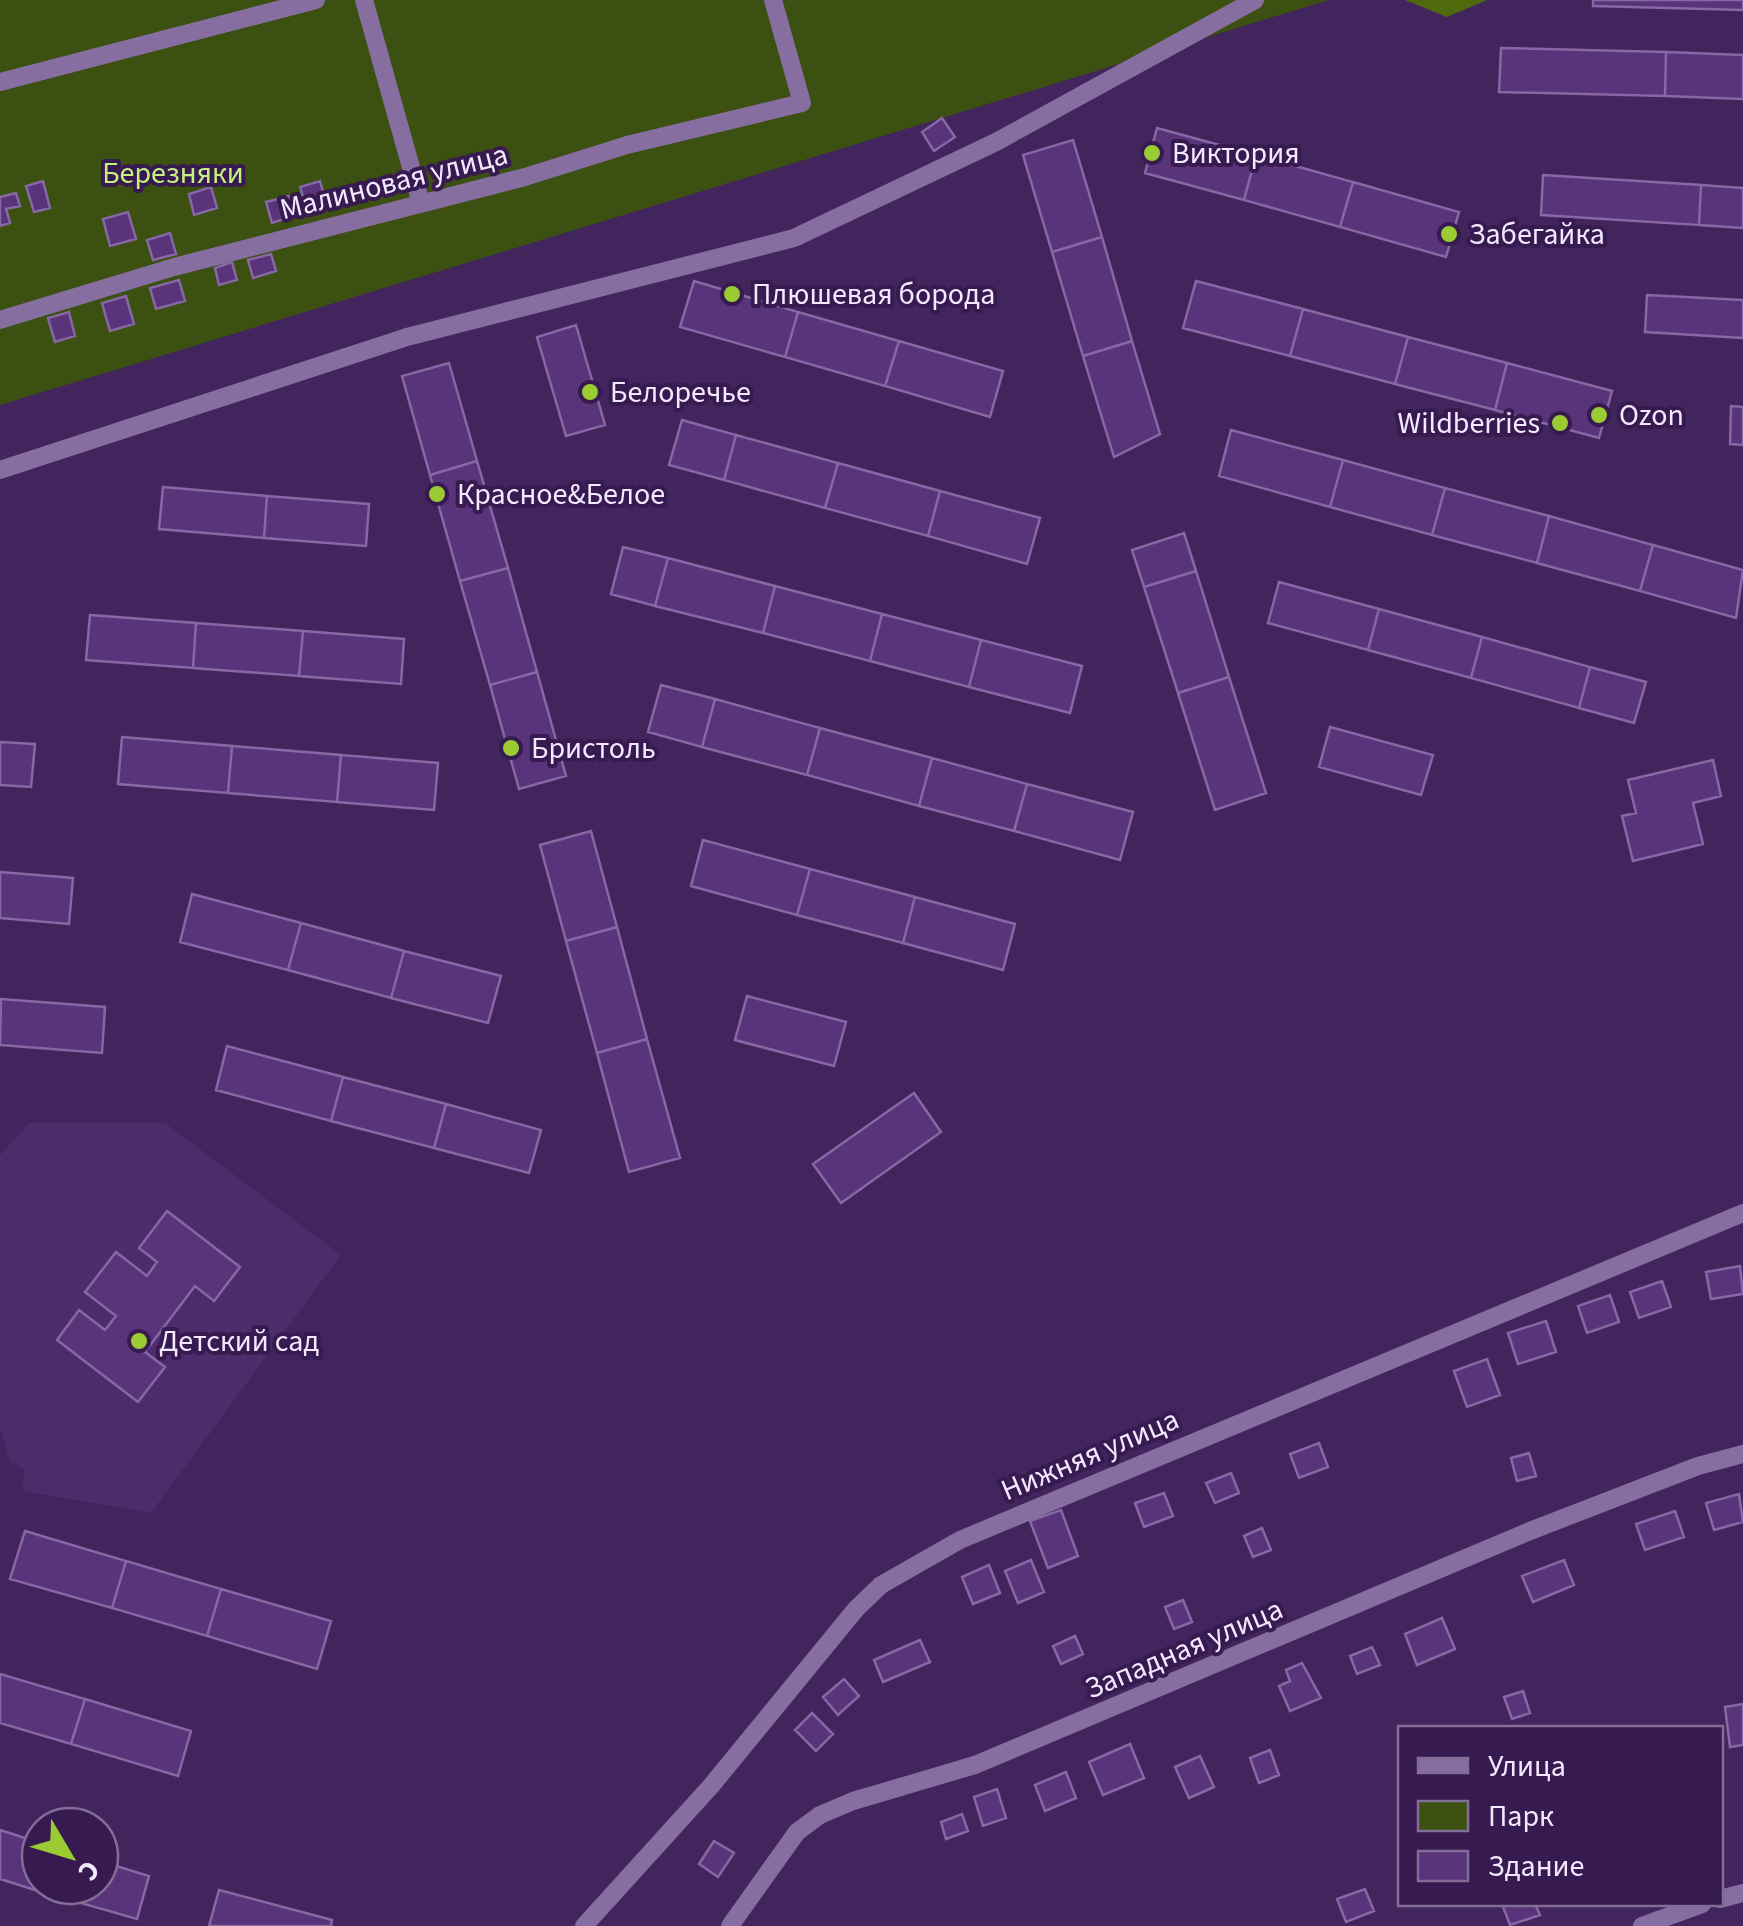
<svg xmlns="http://www.w3.org/2000/svg" width="1743" height="1926" font-family="'Source Sans 3',sans-serif">
  <rect width="100%" height="100%" fill="#42255c"/>
  <path fill="#4c2c6a" d="M29 1123H165L341 1255 151 1513 23 1491 24 1469 10 1461 0 1427V1155Z"/>
  <path fill="#3c5011" d="M0 0H1329L0 405Z"/>
  <path fill="#4f6a0d" d="M1405 0H1487L1447 17Z"/>
  <path fill="#59347a" stroke="#8568a4" stroke-width="2.5" d="M1593 0H1743V10L1593 6Z
    M1501 48 1666 52 1665 96 1499 92Z
    M1666 52 1743 55V99L1665 96Z
    M942 118 955 137 934 151 922 132Z
    M1157 128 1256 155 1244 200 1145 173Z
    M1073 140 1102 237 1052 252 1023 155Z
    M1256 155 1353 182 1340 227 1244 200Z
    M1543 175 1701 185 1699 225 1541 215Z
    M43 181 50 208 34 212 26 186Z
    M320 181 327 207 308 212 300 187Z
    M380 181 383 194 364 200 360 187Z
    M1353 182 1459 212 1446 257 1340 227Z
    M1701 185 1743 188V228L1699 225Z
    M211 187 217 208 194 215 189 194Z
    M16 193 20 206 6 209 10 223 0 226V197Z
    M289 196 294 216 272 223 266 202Z
    M128 212 136 239 110 246 103 219Z
    M170 233 176 254 153 260 147 240Z
    M1102 237 1132 341 1083 356 1052 252Z
    M271 254 276 271 253 278 248 260Z
    M232 262 237 280 219 285 215 268Z
    M179 280 185 301 156 309 150 288Z
    M694 281 798 312 785 357 680 327Z
    M1196 281 1303 309 1290 356 1183 328Z
    M1647 295 1743 300V338L1645 332Z
    M126 296 134 324 110 331 102 303Z
    M1303 309 1408 337 1395 384 1290 356Z
    M69 312 75 336 55 342 48 318Z
    M798 312 899 341 885 386 785 357Z
    M576 325 605 425 566 436 537 337Z
    M1408 337 1507 363 1495 410 1395 384Z
    M899 341 1003 371 990 417 885 386Z
    M1132 341 1160 434 1114 457 1083 356Z
    M449 363 477 461 430 475 402 376Z
    M1507 363 1612 391 1599 438 1495 410Z
    M1731 406 1743 407V445L1730 444Z
    M682 420 736 435 724 480 669 465Z
    M1231 430 1343 460 1330 507 1219 476Z
    M736 435 838 463 825 508 724 480Z
    M1343 460 1445 488 1432 535 1330 507Z
    M477 461 508 568 460 581 430 475Z
    M838 463 940 491 928 536 825 508Z
    M163 487 267 496 264 538 159 529Z
    M1445 488 1549 516 1537 563 1432 535Z
    M940 491 1040 518 1027 564 928 536Z
    M267 496 369 504 366 546 264 538Z
    M1549 516 1653 545 1640 591 1537 563Z
    M1184 533 1196 571 1144 587 1132 550Z
    M1653 545 1743 570 1736 618 1640 591Z
    M623 547 668 558 655 606 611 594Z
    M668 558 775 586 763 633 655 606Z
    M508 568 537 672 490 685 460 581Z
    M1196 571 1229 677 1178 693 1144 587Z
    M1279 582 1379 609 1368 650 1268 623Z
    M775 586 882 614 870 661 763 633Z
    M1379 609 1482 637 1471 678 1368 650Z
    M882 614 981 640 969 687 870 661Z
    M90 615 196 623 193 668 86 660Z
    M196 623 303 631 299 676 193 668Z
    M303 631 404 639 401 684 299 676Z
    M1482 637 1590 667 1579 708 1471 678Z
    M981 640 1082 666 1070 713 969 687Z
    M1590 667 1646 682 1634 723 1579 708Z
    M537 672 566 776 519 789 490 685Z
    M1229 677 1266 793 1215 810 1178 693Z
    M661 685 715 699 702 747 648 732Z
    M715 699 820 728 807 775 702 747Z
    M1330 727 1433 755 1421 795 1319 767Z
    M820 728 932 758 919 806 807 775Z
    M122 737 232 746 228 793 118 784Z
    M0 742 35 744 31 787 0 785Z
    M232 746 341 755 337 802 228 793Z
    M341 755 438 763 434 810 337 802Z
    M932 758 1027 784 1014 831 919 806Z
    M1713 760 1721 796 1693 803 1703 844 1633 861 1622 816 1636 813 1628 780Z
    M1027 784 1133 812 1120 860 1014 831Z
    M591 831 617 927 566 941 540 845Z
    M703 840 810 869 797 915 691 886Z
    M810 869 915 897 903 943 797 915Z
    M0 872 73 878 69 924 0 918Z
    M192 894 301 923 288 970 180 942Z
    M915 897 1015 924 1003 970 903 943Z
    M301 923 404 951 391 998 288 970Z
    M617 927 647 1039 597 1053 566 941Z
    M404 951 501 976 488 1023 391 998Z
    M747 996 846 1022 834 1066 735 1040Z
    M1 999 105 1007 102 1053 0 1045Z
    M647 1039 680 1158 629 1172 597 1053Z
    M227 1046 343 1077 331 1121 216 1090Z
    M343 1077 446 1104 434 1148 331 1121Z
    M914 1093 941 1132 841 1203 813 1164Z
    M446 1104 541 1130 529 1173 434 1148Z
    M167 1211 240 1267 214 1301 195 1286 145 1352 165 1367 138 1402 57 1340 79 1310 105 1330 116 1316 85 1292 116 1252 147 1276 157 1262 139 1248Z
    M1740 1266 1743 1294 1711 1299 1706 1272Z
    M1662 1281 1671 1307 1639 1318 1630 1292Z
    M1610 1295 1619 1322 1587 1333 1578 1306Z
    M1546 1321 1556 1352 1518 1364 1508 1333Z
    M1487 1359 1500 1395 1467 1407 1454 1371Z
    M1319 1443 1328 1467 1299 1478 1290 1454Z
    M1529 1453 1536 1476 1517 1481 1511 1458Z
    M1231 1473 1239 1493 1215 1503 1206 1483Z
    M1164 1493 1173 1516 1144 1527 1135 1503Z
    M1739 1494 1743 1522 1714 1530 1706 1503Z
    M1061 1510 1078 1556 1048 1568 1030 1521Z
    M1675 1511 1684 1537 1645 1550 1636 1524Z
    M1262 1528 1271 1550 1253 1557 1244 1536Z
    M25 1531 126 1561 112 1608 10 1579Z
    M1031 1560 1044 1592 1018 1603 1005 1571Z
    M1564 1560 1574 1585 1533 1602 1522 1576Z
    M126 1561 221 1589 207 1636 112 1608Z
    M989 1565 1000 1593 973 1604 962 1577Z
    M221 1589 331 1621 317 1669 207 1636Z
    M1183 1600 1192 1622 1174 1629 1165 1607Z
    M1442 1618 1455 1649 1417 1665 1405 1634Z
    M1075 1636 1083 1654 1061 1664 1053 1646Z
    M920 1640 930 1662 883 1682 874 1660Z
    M1372 1647 1380 1665 1357 1674 1350 1656Z
    M1302 1663 1321 1698 1290 1711 1279 1686 1290 1681 1286 1670Z
    M0 1674 85 1699 71 1744 0 1723Z
    M844 1679 859 1696 838 1715 823 1697Z
    M1523 1691 1530 1713 1512 1719 1504 1697Z
    M85 1699 191 1731 178 1776 71 1744Z
    M1743 1704V1745L1730 1747 1725 1707Z
    M812 1713 833 1734 816 1751 795 1730Z
    M1130 1744 1144 1778 1103 1795 1089 1762Z
    M1270 1750 1279 1775 1259 1783 1250 1758Z
    M1200 1756 1214 1787 1189 1798 1175 1767Z
    M1066 1772 1076 1798 1045 1811 1035 1785Z
    M997 1789 1006 1818 983 1826 974 1797Z
    M962 1814 968 1831 946 1839 941 1822Z
    M0 1830 40 1843 35 1890 0 1879Z
    M714 1841 734 1853 718 1877 699 1864Z
    M100 1861 149 1876 137 1919 35 1890 40 1872V1886H100Z
    M1365 1889 1374 1911 1346 1922 1337 1899Z
    M219 1890 332 1920 331 1926H209Z
    M1502 1904H1535L1540 1915 1510 1925Z"/>
  <g fill="none" stroke-linecap="round" stroke-linejoin="round">
    <path stroke="#866ea0" stroke-width="18" d="M364 0 421 203
      M0 82 316 0
      M0 320 174 267 525 177 627 145 802 103 773 0
      M0 470 407 337 794 238 996 142 1255 0
      M1720 1899 1743 1893
      M584 1926 711 1786 856 1609 881 1585 960 1540 1743 1213
      M730 1926 797 1832 820 1815 853 1801 975 1765 1530 1531 1698 1466 1743 1454
      M1642 1926 1702 1904"/>
  </g>
  <g fill="#9bcb33" stroke="#371a50" stroke-width="4">
    <circle cx="1152" cy="153" r="10"/>
    <circle cx="1449" cy="234" r="10"/>
    <circle cx="732" cy="294" r="10"/>
    <circle cx="590" cy="392" r="10"/>
    <circle cx="1599" cy="415" r="10"/>
    <circle cx="1560" cy="423" r="10"/>
    <circle cx="437" cy="494" r="10"/>
    <circle cx="511" cy="748" r="10"/>
    <circle cx="139" cy="1341" r="10"/>
  </g>
  <g text-anchor="middle" dominant-baseline="central" stroke-width="8" stroke-linejoin="round" paint-order="stroke">
    <g font-size="30" fill="#f2e9fe" stroke="#371a50" text-anchor="start">
      <text x="1172" y="153">Виктория</text>
      <text x="1469" y="234">Забегайка</text>
      <text x="752" y="294">Плюшевая борода</text>
      <text x="610" y="392">Белоречье</text>
      <text x="1619" y="415">Ozon</text>
      <text x="1540" y="423" text-anchor="end">Wildberries</text>
      <text x="457" y="494">Красное&amp;Белое</text>
      <text x="531" y="748">Бристоль</text>
      <text x="159" y="1341">Детский сад</text>
    </g>
    <g font-size="30" fill="#c5ef7e" stroke="#371a50">
      <text x="173" y="173">Березняки</text>
    </g>
    <g font-size="30" fill="#f2e9fe" stroke="#371a50">
      <text transform="translate(394 182) rotate(-14)">Малиновая улица</text>
      <text transform="translate(1090 1455) rotate(-23)">Нижняя улица</text>
      <text transform="translate(1184 1649) rotate(-23)">Западная улица</text>
    </g>
  </g>
  <rect x="1398" y="1726" width="325" height="180" fill="#371a50" stroke="#826d96" stroke-width="2.5"/>
  <rect x="1418" y="1758" width="50" height="15" fill="#866ea0" stroke="#826d96" stroke-width="2.5"/>
  <text x="1488" y="1776" font-size="30" fill="#f2e9fe">Улица</text>
  <rect x="1418" y="1801" width="50" height="30" fill="#3c5011" stroke="#826d96" stroke-width="2.5"/>
  <text x="1488" y="1826" font-size="30" fill="#f2e9fe">Парк</text>
  <rect x="1418" y="1851" width="50" height="30" fill="#59347a" stroke="#826d96" stroke-width="2.5"/>
  <text x="1488" y="1876" font-size="30" fill="#f2e9fe">Здание</text>
  <g transform="translate(70 1856) rotate(128)"><circle r="48" fill="#371a50" stroke="#826d96" stroke-width="2.5"/>
  <path d="M0-8L18 38L0 25L-18 38Z" fill="#9bcb33"/>
  <text y="-15" font-size="28" font-weight="bold" text-anchor="middle" fill="#f2e9fe">С</text>
  </g>
</svg>
